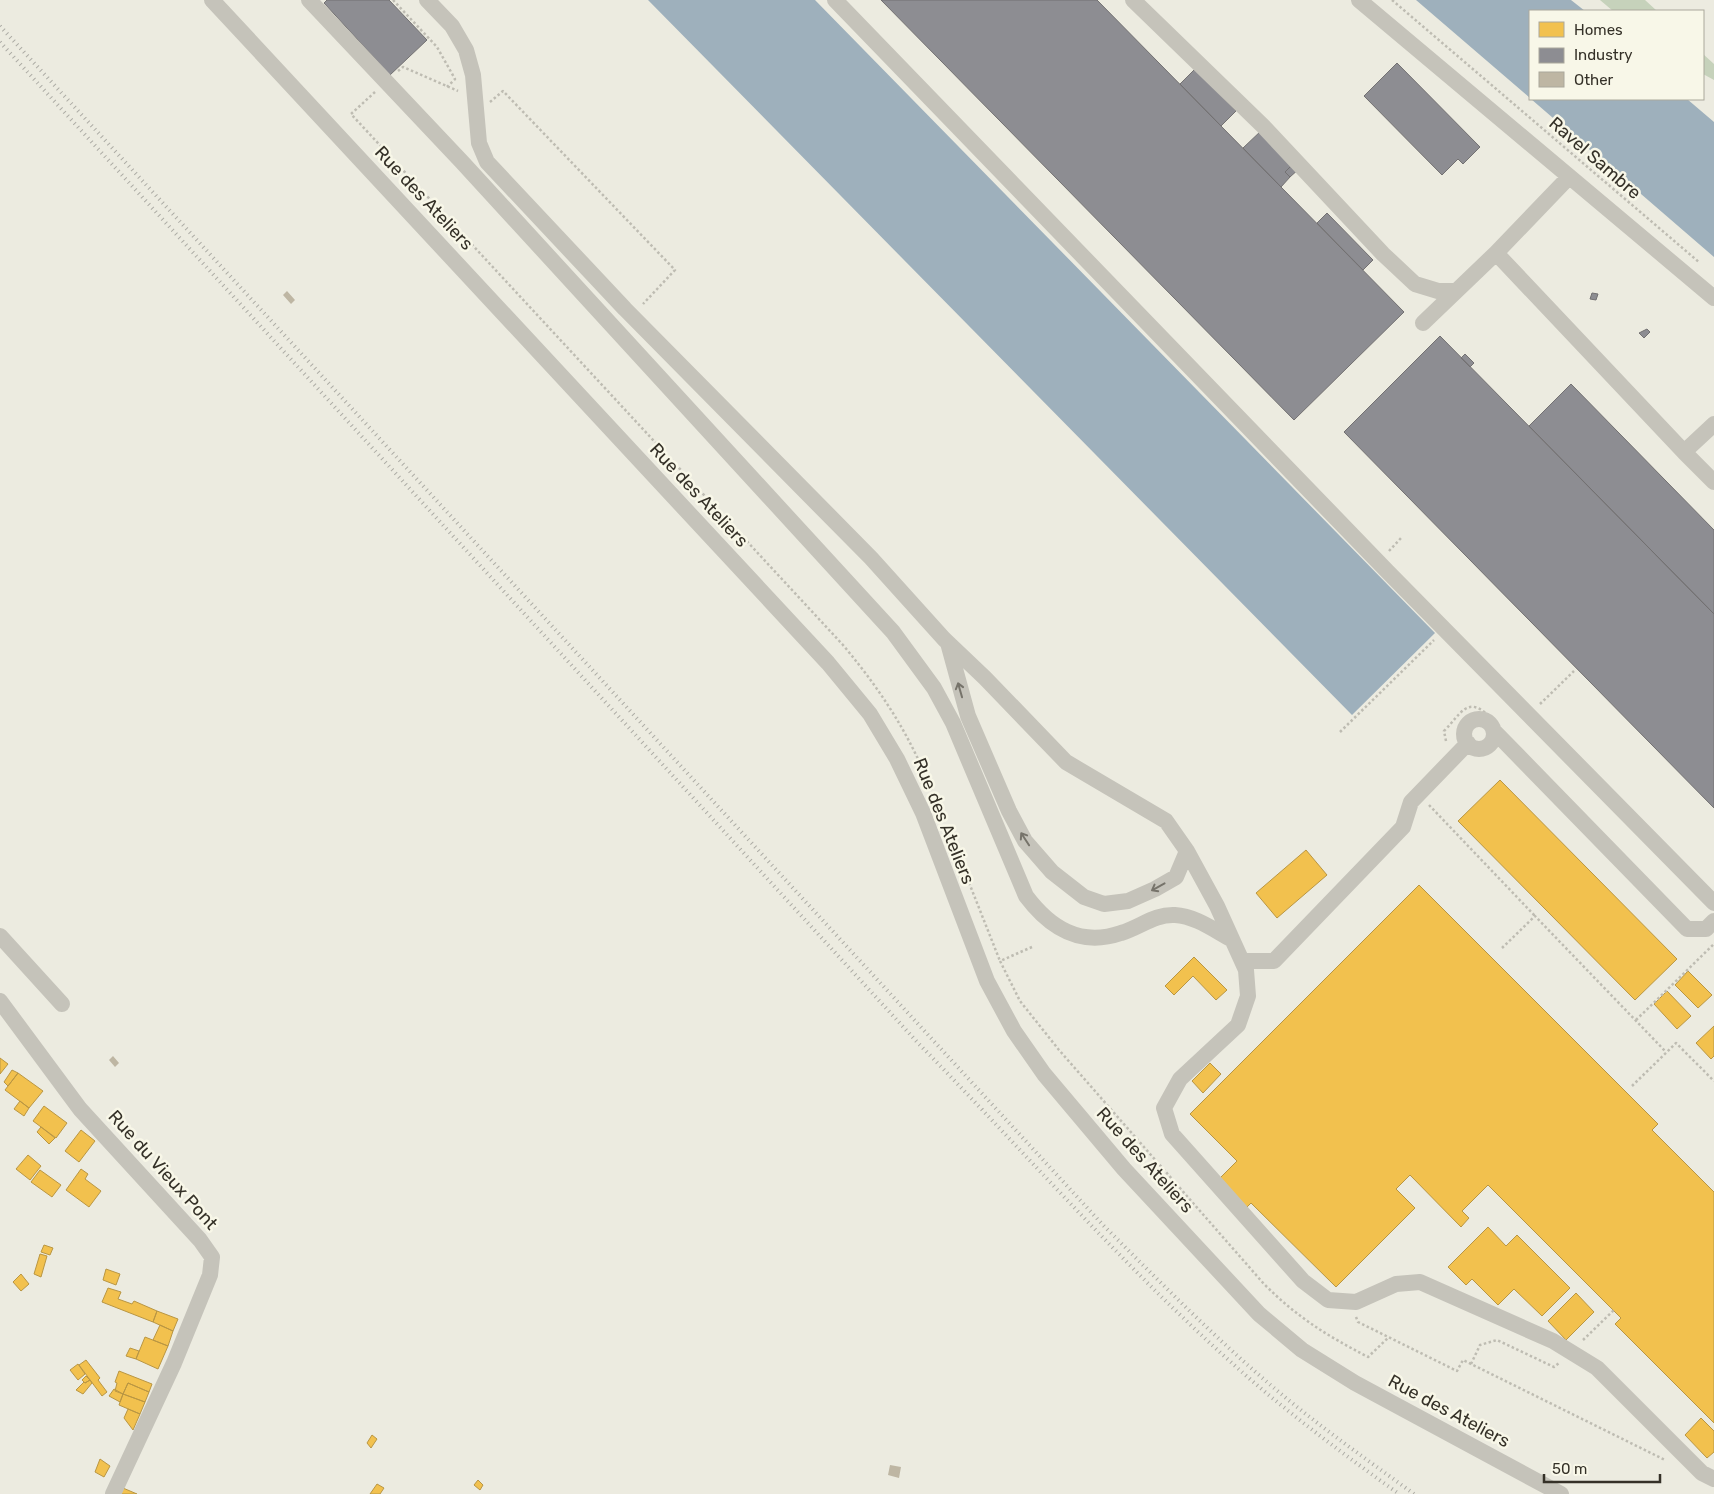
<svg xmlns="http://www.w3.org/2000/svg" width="1714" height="1494" font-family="Rubik,sans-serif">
  <rect width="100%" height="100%" fill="#ecebe0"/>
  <path fill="#c6d2bb" d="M1600 0H1645L1657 11H1613Z
    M1703 54 1714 64V80L1703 74Z"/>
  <path fill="#9eb0bc" d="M648 0H815L1435 633 1352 715Z
    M1416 0H1571L1585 11H1530V98Z
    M1531 99H1687L1714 122V257Z"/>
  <path fill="#f2c14e" stroke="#b99643" d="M1500 780 1677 959 1635 1000 1458 821Z
    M1306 850 1327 875 1277 918 1256 893Z
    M1419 885 1658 1124 1652 1130 1714 1192V1423L1615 1324 1621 1318 1488 1185 1462 1211 1469 1218 1461 1227 1410 1175 1396 1189 1415 1208 1336 1287 1251 1203 1245 1209 1217 1181 1237 1161 1190 1114Z
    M1194 957 1227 990 1216 1000 1193 976 1174 995 1165 986Z
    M1688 971 1712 995 1698 1008 1675 985Z
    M1667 991 1691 1016 1677 1029 1654 1004Z
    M1714 1026V1056L1711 1059 1696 1043Z
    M0 1058 8 1064 0 1074Z
    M1210 1063 1221 1074 1203 1093 1192 1081Z
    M12 1070 18 1073 8 1086 4 1082Z
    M18 1073 43 1091 29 1108 5 1090Z
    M20 1101 29 1108 24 1116 14 1109Z
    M44 1106 67 1123 56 1138 33 1121Z
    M41 1127 55 1138 49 1144 37 1132Z
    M81 1130 95 1141 79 1162 65 1151Z
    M28 1155 41 1166 30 1180 16 1169Z
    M81 1169 88 1174 85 1179 101 1191 89 1207 66 1190Z
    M40 1170 61 1185 52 1197 31 1182Z
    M1488 1227 1506 1246 1517 1235 1570 1288 1542 1316 1514 1289 1498 1305 1472 1279 1466 1285 1448 1267Z
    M44 1245 53 1248 50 1255 41 1252Z
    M40 1254 47 1256 41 1277 34 1274Z
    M106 1269 120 1274 116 1285 103 1280Z
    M21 1274 29 1284 21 1291 13 1282Z
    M108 1288 121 1292 118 1299 132 1304 134 1301 157 1311 153 1322 102 1302Z
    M1576 1293 1594 1312 1566 1340 1548 1321Z
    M157 1311 178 1319 173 1331 153 1322Z
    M160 1325 173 1331 168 1346 153 1340Z
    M145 1337 168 1346 158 1369 136 1359Z
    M130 1348 139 1351 136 1359 126 1356Z
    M86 1360 100 1378 98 1380 107 1392 102 1396 79 1365Z
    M78 1364 85 1374 78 1380 70 1370Z
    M119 1371 152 1384 149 1392 128 1383 123 1394 115 1391 117 1383 115 1382Z
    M86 1376 90 1380 85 1383 82 1380Z
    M90 1380 92 1383 83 1394 76 1390 84 1382 85 1383Z
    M128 1383 149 1392 145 1402 123 1394Z
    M114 1389 123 1394 120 1402 109 1396Z
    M123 1394 145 1402 140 1414 119 1405Z
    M128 1409 140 1414 133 1430 124 1418Z
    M1701 1418 1714 1431V1452L1707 1458 1685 1435Z
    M372 1435 377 1439 371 1448 367 1443Z
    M100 1459 110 1466 104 1477 95 1472Z
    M478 1480 483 1485 480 1490 474 1485Z
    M377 1484 384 1488 380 1494H370Z
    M123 1488 137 1494H121Z"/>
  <path fill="#8d8d92" stroke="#737172" d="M327 0H389L427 40 390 75 324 3Z
    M881 0H1097L1404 312 1294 420Z
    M1397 63 1480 147 1463 164 1458 159 1442 175 1364 96Z
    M1195 69 1236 111 1221 126 1180 84Z
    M1263 129 1295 162 1285 172 1290 177 1281 187 1243 148Z
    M1295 162 1300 168 1290 177 1285 172Z
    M1327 213 1373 260 1363 270 1317 223Z
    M1592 293 1598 294 1596 300 1590 299Z
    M1647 329 1650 332 1644 338 1639 333Z
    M1440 336 1714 614V808L1344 432Z
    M1465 354 1474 363 1470 367 1461 358Z
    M1571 384 1714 530V614L1529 426Z"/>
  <path fill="#beb6a3" d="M287 291 295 300 291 304 283 295Z
    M113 1056 119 1063 115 1067 109 1060Z
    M890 1465 901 1467 899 1478 888 1475Z"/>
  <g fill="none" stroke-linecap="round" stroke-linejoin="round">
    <path stroke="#bebcb2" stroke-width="2.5" stroke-dasharray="2.5 2.5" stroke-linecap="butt" d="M393 0 437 47 455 79 447 87
      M1392 0 1700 263
      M398 71 403 67 458 91
      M375 92 351 114 843 645C887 698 912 739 937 803
      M490 102 503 91 675 270 643 304
      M1389 551 1402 537
      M1540 704 1574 671
      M1340 732 1434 640
      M1446 741 1444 731C1461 714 1467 695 1489 716
      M1429 805 1535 916
      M947 827 1000 961
      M1032 947 1000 961 1020 1001 1059 1050 1264 1284C1298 1318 1326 1335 1368 1357L1389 1337
      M1502 948 1535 916 1666 1052
      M1636 1020 1714 944
      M1632 1086 1676 1043 1714 1081
      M1356 1317 1358 1322 1457 1371 1463 1360 1665 1460
      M1583 1340 1614 1310
      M1471 1364 1480 1345 1497 1340 1554 1367 1559 1363"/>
    <path stroke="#c5c3ba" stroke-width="16" d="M212 0 828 663 870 714 897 759 923 813 987 981 1014 1031 1044 1074 1124 1169 1259 1314 1302 1350 1355 1383 1561 1494
      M309 0 462 162 893 632 934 688 953 723 1026 896C1050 928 1080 947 1121 933 1141 927 1154 914 1175 915 1195 916 1214 930 1231 939
      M427 0 452 26 466 50 473 75 479 143 487 162 625 309 871 558 944 639 985 678 1066 762 1166 821 1187 851 1217 906 1246 970 1248 996 1238 1025 1180 1079 1164 1108 1172 1134 1303 1281 1328 1300 1356 1302 1396 1284 1420 1282 1553 1341 1597 1368 1702 1473 1714 1479
      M835 0 1387 571 1714 903
      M1133 0 1263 126 1383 254 1415 284 1438 291H1456
      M1359 0 1714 298
      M1569 177 1496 253 1684 452
      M1423 323 1496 253
      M1714 424 1684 452 1714 482
      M948 643 968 716 1009 811 1025 841 1052 872 1084 897 1104 904 1128 901 1155 889 1176 877 1187 851
      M1464 734a15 15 0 1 1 30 0a15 15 0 1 1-30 0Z
      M1494 731 1687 929H1706L1714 921
      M0 936 62 1004
      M1242 961H1274L1403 827 1411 802 1468 743
      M0 1001 80 1109 200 1240 212 1257 210 1275 174 1363 113 1494"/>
    <path stroke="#acaba4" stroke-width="4" stroke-dasharray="1 4" stroke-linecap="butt" d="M0 26 1103 1225C1161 1283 1218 1341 1280 1393 1323 1429 1369 1461 1414 1494
      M0 42 918 1043C1023 1150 1121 1264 1233 1364 1285 1411 1342 1453 1399 1494"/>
  </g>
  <defs><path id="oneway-shaft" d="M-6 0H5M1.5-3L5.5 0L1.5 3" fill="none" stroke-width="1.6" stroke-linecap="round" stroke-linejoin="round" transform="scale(1.25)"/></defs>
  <g stroke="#76736a">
    <use href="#oneway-shaft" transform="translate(960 690) rotate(-106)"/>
    <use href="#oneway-shaft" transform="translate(1025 839) rotate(-123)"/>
    <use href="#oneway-shaft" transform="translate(1158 887) rotate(151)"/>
  </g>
  <g text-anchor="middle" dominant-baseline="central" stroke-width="5" stroke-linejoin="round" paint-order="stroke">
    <g font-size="18" fill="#353128" stroke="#f8f7e8">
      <text transform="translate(1595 158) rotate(41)">Ravel Sambre</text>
      <text transform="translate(424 198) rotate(47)">Rue des Ateliers</text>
      <text transform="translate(699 495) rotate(47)">Rue des Ateliers</text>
      <text transform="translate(944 821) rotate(68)">Rue des Ateliers</text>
      <text transform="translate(1145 1160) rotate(48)">Rue des Ateliers</text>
      <text transform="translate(163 1170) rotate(48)">Rue du Vieux Pont</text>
      <text transform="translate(1449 1411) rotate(28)">Rue des Ateliers</text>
    </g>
  </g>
  <rect x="1529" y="10" width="175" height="90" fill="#f8f7e8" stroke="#aaa89b"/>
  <rect x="1539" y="22" width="25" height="15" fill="#f2c14e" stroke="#aaa89b"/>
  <text x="1574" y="35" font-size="15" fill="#353128">Homes</text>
  <rect x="1539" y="48" width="25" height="15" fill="#8d8d92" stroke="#aaa89b"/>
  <text x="1574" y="60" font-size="15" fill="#353128">Industry</text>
  <rect x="1539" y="72" width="25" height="15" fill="#beb6a3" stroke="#aaa89b"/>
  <text x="1574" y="85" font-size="15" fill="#353128">Other</text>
  <path d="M1544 1474v8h116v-8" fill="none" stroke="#353128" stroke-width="2.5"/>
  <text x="1552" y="1474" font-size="15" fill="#353128" stroke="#f8f7e8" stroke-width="4" paint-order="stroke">50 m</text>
</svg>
